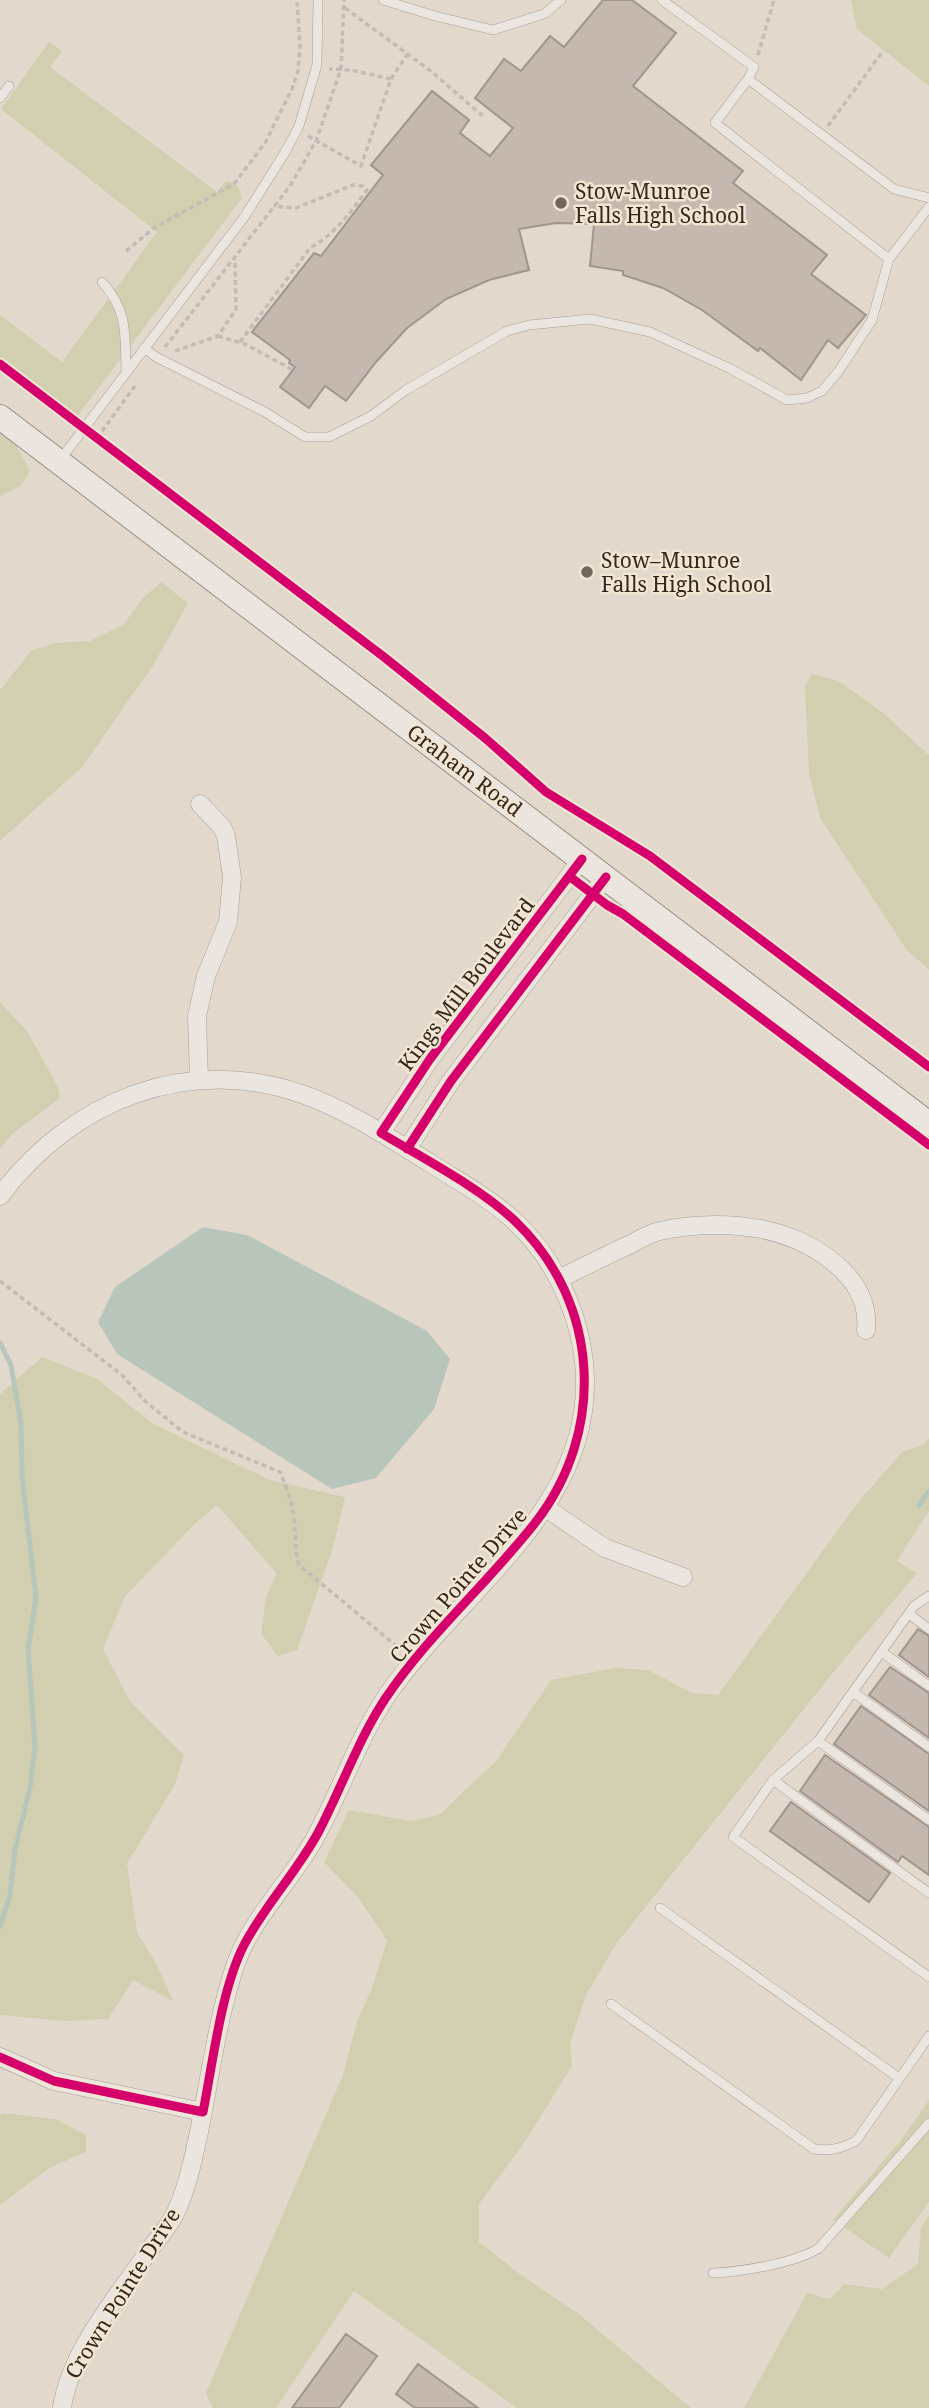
<svg xmlns="http://www.w3.org/2000/svg" width="929" height="2408" font-family="'Noto Serif',serif">
  <rect width="100%" height="100%" fill="#e2d9cc"/>
  <path fill="#d2cfb0" d="M851 0H929V86L857 29Z
    M49 42 62 51 50 67 217 192 224 183 229 181 238 186 242 198 76 418 0 360V315L62 362 157 232 1 109Z
    M0 430 10 434 30 471 21 486 0 496Z
    M161 582 188 603 154 664 82 767 0 841V690L31 651 54 643 90 641 123 625 143 598Z
    M812 674 839 681 882 712 929 755V970L906 949 820 818 809 774 805 686Z
    M0 1002 27 1031 58 1087 60 1098 12 1134 0 1149Z
    M42 1357 97 1379 153 1424 270 1480 345 1497 332 1551 297 1650 278 1656 261 1634 266 1596 277 1574 217 1505 195 1524 125 1596 103 1649 129 1700 184 1755 175 1784 127 1864 137 1932 158 1967 173 2001 133 1980 108 2019 65 2021 0 2015V1394Z
    M929 1438V1511L897 1561 917 1573 836 1669 616 1944 586 1995 570 2044 572 2066 522 2146 479 2204V2242L520 2274 580 2315 691 2408H517L354 2291 276 2408H213L206 2393 343 2075 357 2021 372 1988 387 1940 358 1897 324 1862 349 1810 411 1821 439 1815 497 1760 551 1680 616 1668 648 1670 692 1693 718 1695 856 1505 902 1452 923 1445Z
    M929 2100V2202L889 2258 833 2220 901 2140Z
    M3 2113 55 2119 86 2135V2152L49 2168 0 2205V2115Z
    M929 2215V2408H744L807 2293 830 2299 844 2284 882 2289 918 2264 921 2227Z"/>
  <path fill="#b8c5bb" d="M203 1227 247 1235 427 1331 450 1359 434 1409 376 1478 332 1489 117 1354 98 1322 115 1287Z"/>
  <g fill="none" stroke-linecap="round" stroke-linejoin="round">
    <path stroke="#b8c5bb" stroke-width="5" d="M0 1343 11 1365 21 1423 22 1476 36 1598 28 1649 35 1746 30 1788 15 1849 10 1895 0 1926
      M919 1505 929 1491"/>
  </g>
  <path fill="#c5b8ae" stroke="#a1958c" stroke-width="2" d="M603 0H632L676 33 633 86 743 171 733 183 827 255 811 274 866 315 838 348 828 340 801 380 760 348 758 351 702 310 663 288 623 275V271L590 266 594 224 556 223 519 229 529 270 489 280 446 299 407 328 376 362 346 401 325 386 309 408 280 387 295 367 289 363 290 360 252 332 314 253 321 256 383 175 371 165 432 91 469 120 460 133 490 156 513 128 475 98 504 59 521 71 550 36 564 47Z
    M918 1629 929 1636V1677L899 1655Z
    M890 1667 929 1693V1738L869 1695Z
    M861 1706 929 1754V1811L834 1744Z
    M825 1755 929 1827V1875L902 1856 898 1862 800 1791Z
    M791 1802 890 1873 869 1902 770 1831Z
    M346 2334 377 2356 339 2408H292Z
    M418 2364 478 2408H415L396 2394Z"/>
  <g fill="none" stroke-linecap="round" stroke-linejoin="round">
    <g stroke="#a79f96" stroke-width="10">
      <path id="lane" d="M383 0 435 16 493 30 544 14 561 0
        M662 0 754 67 748 79
        M0 98 9 86
        M929 198 894 189 748 79 715 123 889 259 929 207
        M102 282C128 311 125 334 126 371
        M144 348 156 357 265 412 305 437H329L371 416 406 390 507 331 529 325 590 319 650 332 731 369 787 400 807 398 822 391 838 372 872 320 889 259
        M60 460 245 216 287 149 299 126 317 65 318 0
        M929 1596 914 1606 818 1741 929 1820
        M909 1614 929 1629
        M882 1652 929 1686
        M853 1692 929 1747
        M818 1741 773 1780 733 1837 929 1977
        M773 1780 929 1893
        M660 1908 899 2078
        M611 2004 814 2149C831 2151 840 2149 856 2141L929 2036
        M713 2273C740 2272 796 2263 819 2248L929 2123"/>
    </g>
    <g stroke="#a79f96" stroke-width="19">
      <path id="street" d="M199 1080 197 1016 206 976 228 922 232 877 226 836 222 827 200 804
        M381 1133 430 1059 582 859
        M407 1149 451 1081 606 877
        M0 1196C71 1101 186 1054 302 1094 348 1110 389 1138 430 1163 455 1179 481 1193 504 1212 549 1248 578 1306 584 1363 599 1507 458 1591 386 1697 355 1744 339 1797 311 1845 286 1887 249 1922 234 1969 217 2021 210 2078 199 2132 193 2160 187 2190 174 2216 168 2227 159 2237 151 2248 119 2295 70 2351 62 2408
        M559 1279C583 1267 607 1255 631 1244 640 1239 650 1233 660 1231 692 1224 728 1223 761 1229 809 1238 872 1275 866 1330
        M546 1508 605 1548 683 1577
        M0 2057 54 2081 203 2112"/>
    </g>
    <g stroke="#968e86" stroke-width="26">
      <path id="secondary" d="M0 417 929 1124"/>
    </g>
    <path stroke="#c2bcb5" stroke-width="3.5" stroke-dasharray="5 3.5" stroke-linecap="butt" d="M345 8 432 72 484 117
      M758 55 774 0
      M391 79 407 55
      M828 126 883 51
      M308 136 361 166 391 79 351 70 329 69
      M126 251 154 228 234 184 265 143 292 89 298 71 300 46 297 2
      M218 336 245 344 293 370
      M240 342 310 248C335 234 350 213 367 190L362 186 353 185 296 208 274 206
      M165 347 290 186 316 141 341 69 344 0
      M175 351 218 336 236 309 235 259
      M97 438 135 386
      M0 1281 122 1375 146 1402 183 1432 280 1472C288 1490 295 1512 295 1532 296 1544 295 1552 299 1565L400 1649"/>
    <use href="#lane" stroke="#eae5de" stroke-width="9"/>
    <use href="#street" stroke="#eae5de" stroke-width="18"/>
    <use href="#secondary" stroke="#eae5de" stroke-width="24"/>
    <g stroke="#f2e6d3" stroke-width="13">
      <path id="cycleway" d="M0 364 384 657 485 738 546 792 650 856 929 1067
        M569 876 607 905 623 914 929 1145
        M407 1149 451 1081 606 877
        M0 2057 54 2081 203 2112C213 2062 221 1990 244 1945 265 1905 297 1872 319 1831 342 1787 358 1740 385 1699 428 1635 488 1583 535 1523 607 1431 600 1302 515 1221 479 1187 424 1159 381 1133L430 1059 582 859"/>
    </g>
    <use href="#cycleway" stroke="#d6006c" stroke-width="9"/>
  </g>
  <g fill="#71655c" stroke="#f2e6d3" stroke-width="2.5">
    <circle cx="561" cy="203" r="7"/>
    <circle cx="587" cy="572" r="7"/>
  </g>
  <g text-anchor="middle" dominant-baseline="central" stroke-width="5" stroke-linejoin="round" paint-order="stroke">
    <g font-size="21" fill="#34271f" stroke="#f2e6d3" text-anchor="start">
      <text x="575" y="191">Stow-Munroe<tspan x="575" dy="24">Falls High School</tspan></text>
      <text x="601" y="560">Stow–Munroe<tspan x="601" dy="24">Falls High School</tspan></text>
    </g>
    <g font-size="21" fill="#34271f" stroke="#f2e6d3">
      <text transform="translate(465 770) rotate(37)">Graham Road</text>
      <text transform="translate(466 984) rotate(-53)">Kings Mill Boulevard</text>
      <text transform="translate(458 1585) rotate(-49)">Crown Pointe Drive</text>
      <text transform="translate(122 2293) rotate(-58)">Crown Pointe Drive</text>
    </g>
  </g>
</svg>
